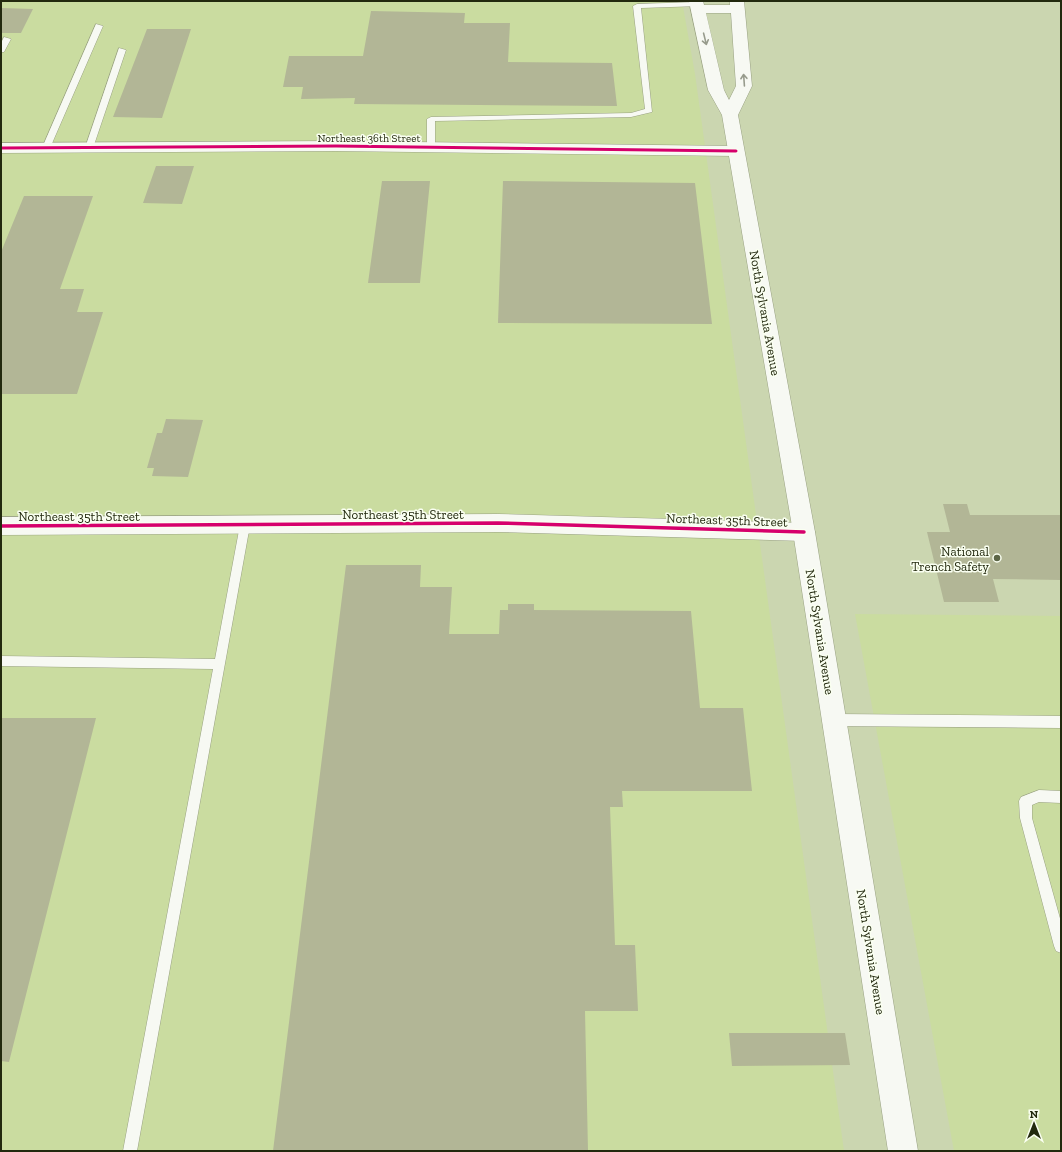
<svg xmlns="http://www.w3.org/2000/svg" width="1062" height="1152" font-family="'Zilla Slab',serif">
  <rect width="100%" height="100%" fill="#cbd6b0"/>
  <path fill="#cadca0" d="M1 1H682L695 74 844 1151H1Z
    M855 614 1061 616V1151H954Z"/>
  <path fill="#b2b696" d="M1 8 33 9 21 33H1Z
    M371 11 465 13 464 23H510L508 62 612 63 617 106 354 104 355 98 301 99 303 87H283L289 56H363Z
    M147 29H191L162 118 113 117Z
    M156 166H194L182 204 143 203Z
    M382 181H430L420 283H368Z
    M503 181 695 183 712 324 498 323Z
    M24 196H93L60 289H84L77 312H103L77 394H1V252Z
    M166 419 203 420 188 477 152 476 154 468H147L157 433H162Z
    M943 504H967L970 515H1061V580L993 579 999 602H944L927 532H950Z
    M346 565H421L420 587H452L449 634H499L500 610H508V604H534V610L691 611 700 708H743L752 791H622L623 807H610L615 945H635L638 1011H585L588 1151H273Z
    M1 718H96L9 1062 1 1061Z
    M729 1033H845L850 1065 732 1066Z"/>
  <g fill="none" stroke-linecap="round" stroke-linejoin="round">
    <g stroke="#99a183" stroke-width="1">
      <path id="lane" d="M697 2 701 4 700 6 641 8 652 112 631 117 435 121V147L431 150 427 147V119L431 117 631 113 645 109 633 6 637 4Z
        M96 24 103 26 50 148 46 151 43 150 42 148Z
        M4 37 11 39 4 52H1V43Z
        M119 48 126 50 93 148 89 151 86 150 85 148Z
        M245 521 249 522 250 525 137 1151H123L213 669 1 666V656L215 659 240 525 241 522Z
        M834 714 1061 716V728L834 726 830 724 828 720 830 716Z
        M1039 790 1061 791V803L1039 802 1032 805V818L1061 922V953L1056 951 1054 946 1020 818 1019 801 1021 797Z"/>
    </g>
    <g stroke="#99a183" stroke-width="1">
      <path id="street" d="M336 141 736 146 742 147 744 151 742 155 736 156 336 151 1 153V143Z
        M498 514 804 523 812 526 815 532 812 538 804 541 498 532 1 535V517Z"/>
    </g>
    <g stroke="#99a183" stroke-width="1">
      <path id="secondary" d="M689 1H703L704 5H730V1H744L752 86 738 115 815 532 918 1151H888L793 532 722 115 708 90ZM706 13H731L736 86 729 100 724 90Z"/>
    </g>
    <use href="#lane" fill="#f7f9f3" fill-rule="evenodd"/>
    <use href="#street" fill="#f7f9f3" fill-rule="evenodd"/>
    <use href="#secondary" fill="#f7f9f3" fill-rule="evenodd"/>
    <g stroke="#fafff1" stroke-width="5">
      <path id="cycleway-far1" d="M1 148 336 146 736 151"/>
    </g>
    <g stroke="#fafff1" stroke-width="6">
      <path id="cycleway" d="M1 526 498 523 804 532"/>
    </g>
    <use href="#cycleway-far1" stroke="#d6006c" stroke-width="3"/>
    <use href="#cycleway" stroke="#d6006c" stroke-width="3.5"/>
  </g>
  <defs><path id="oneway-shaft" d="M-6 0H5M1.5-3L5.5 0L1.5 3" fill="none" stroke-width="1.6" stroke-linecap="round" stroke-linejoin="round"/></defs>
  <g stroke="#979b8c">
    <use href="#oneway-shaft" transform="translate(705 39) rotate(76)"/>
    <use href="#oneway-shaft" transform="translate(744 80) rotate(-94)"/>
  </g>
  <circle fill="#5d6647" stroke="#fafff1" stroke-width="1.5" cx="997" cy="558" r="4"/>
  <g text-anchor="middle" dominant-baseline="central" stroke-width="3" stroke-linejoin="round" paint-order="stroke">
    <g font-size="11" fill="#22290e" stroke="#fafff1">
      <text x="369" y="138">Northeast 36th Street</text>
    </g>
    <g font-size="13" fill="#22290e" stroke="#fafff1">
      <text transform="translate(765 313) rotate(80)">North Sylvania Avenue</text>
      <text x="403" y="514">Northeast 35th Street</text>
      <text x="79" y="516">Northeast 35th Street</text>
      <text transform="translate(727 520) rotate(2)">Northeast 35th Street</text>
      <text transform="translate(820 632) rotate(81)">North Sylvania Avenue</text>
      <text transform="translate(871 952) rotate(81)">North Sylvania Avenue</text>
    </g>
    <g font-size="13" fill="#22290e" stroke="#fafff1" text-anchor="end">
      <text x="989" y="551">National<tspan x="989" dy="15">Trench Safety</tspan></text>
    </g>
  </g>
  <rect width="1062" height="1152" fill="none" stroke="#22290e" stroke-width="4"/>
  <g transform="translate(1034 1124)" stroke="#fafff1" stroke-width="3" paint-order="stroke">
  <path d="M0-3L7 15L0 10L-7 15Z" fill="#22290e"/>
  <text y="-6" font-size="11" font-weight="bold" text-anchor="middle" fill="#22290e">N</text>
  </g>
</svg>
